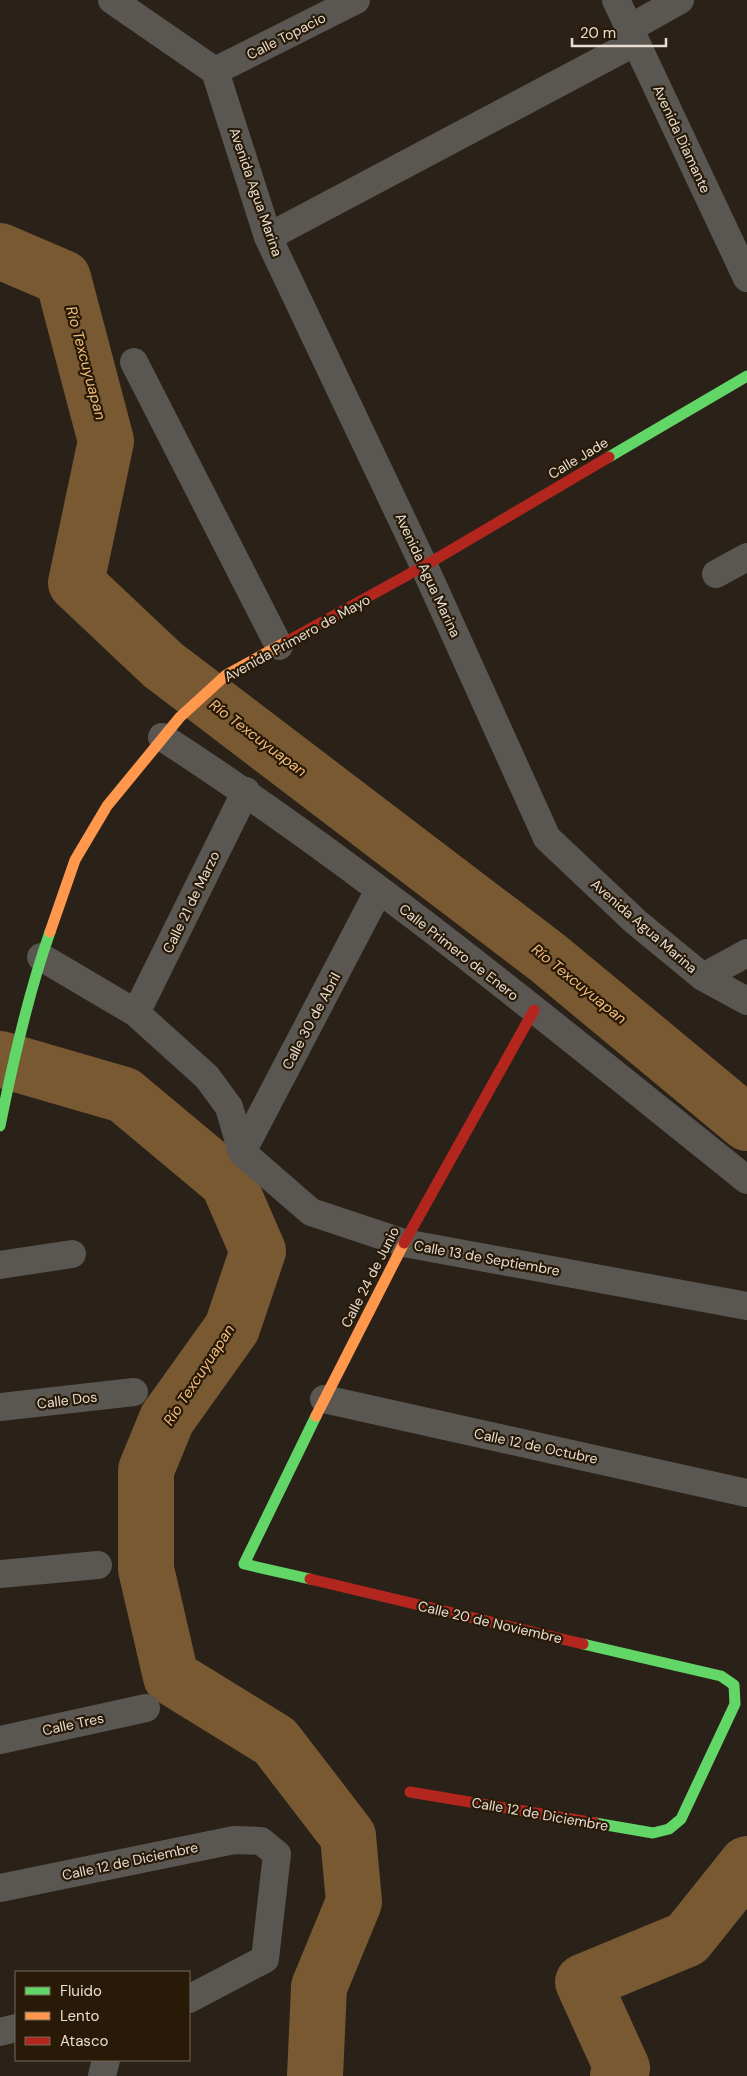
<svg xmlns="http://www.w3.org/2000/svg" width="747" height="2076" font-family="'DM Sans',sans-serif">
  <rect width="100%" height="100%" fill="#2a2219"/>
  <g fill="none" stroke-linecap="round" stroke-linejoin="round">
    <path stroke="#785932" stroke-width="56" d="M0 251 63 278 106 441 76 583 163 665 548 958 747 1123
      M0 1059 124 1095 228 1182 258 1251 232 1328 167 1419 146 1470V1569L171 1677 275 1741 348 1836 354 1902 319 1987 315 2076
      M618 2076 622 2068 583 1982 687 1939 747 1864"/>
    <path stroke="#5a5652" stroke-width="28" d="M112 0 215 71
      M616 0 747 278
      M630 28 680 0
      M215 71 268 237 424 566 547 838 636 922 703 977 747 1001
      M215 71 356 0
      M268 237 636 42
      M134 362 279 646
      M716 574 747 557
      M162 737C367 870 556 1027 747 1180
      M41 957 136 1013 207 1077 229 1107 242 1152 311 1212 404 1243 747 1306
      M703 977 747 953
      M136 1013 246 791
      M242 1152 379 890
      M0 1265 72 1254
      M324 1399 747 1493
      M0 1407 134 1392
      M0 1574 98 1565
      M0 1740 146 1708
      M0 1888 234 1840 261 1841 277 1854 265 1959 189 1999
      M0 2032 16 2028
      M102 2076 106 2060"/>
    <path stroke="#63d668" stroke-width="11" d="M609 457 747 376
      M0 1126C13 1061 28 994 50 932
      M310 1579 244 1564 316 1416
      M583 1644 721 1676 734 1685 735 1704 681 1819 669 1829 653 1833 595 1823"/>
    <path stroke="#ff974d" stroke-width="11" d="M50 932 75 860 107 806 180 717 226 675 286 642
      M316 1416 404 1243"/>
    <path stroke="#b3261e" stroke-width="11" d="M286 642 424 566 609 457
      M404 1243 534 1010
      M310 1579 583 1644
      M410 1792 595 1823"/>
  </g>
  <g text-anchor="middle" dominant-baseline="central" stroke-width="4.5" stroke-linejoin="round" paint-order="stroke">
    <g font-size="14" fill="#e7ddd2" stroke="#281a07">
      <text transform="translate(286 36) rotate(-27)">Calle Topacio</text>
      <text transform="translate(682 139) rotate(65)">Avenida Diamante</text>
      <text transform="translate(256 192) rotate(71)">Avenida Agua Marina</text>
      <text transform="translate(578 458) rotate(-31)">Calle Jade</text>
      <text transform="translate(428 575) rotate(65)">Avenida Agua Marina</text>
      <text transform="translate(297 638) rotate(-29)">Avenida Primero de Mayo</text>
      <text transform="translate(191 902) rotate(-64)">Calle 21 de Marzo</text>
      <text transform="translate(644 926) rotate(41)">Avenida Agua Marina</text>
      <text transform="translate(459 952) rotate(38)">Calle Primero de Enero</text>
      <text transform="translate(311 1021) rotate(-62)">Calle 30 de Abril</text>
      <text transform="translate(487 1258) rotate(10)">Calle 13 de Septiembre</text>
      <text transform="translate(370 1277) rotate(-63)">Calle 24 de Junio</text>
      <text transform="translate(67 1400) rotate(-7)">Calle Dos</text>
      <text transform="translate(536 1446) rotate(12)">Calle 12 de Octubre</text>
      <text transform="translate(490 1622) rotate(13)">Calle 20 de Noviembre</text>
      <text transform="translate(73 1724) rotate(-12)">Calle Tres</text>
      <text transform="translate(540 1814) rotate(10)">Calle 12 de Diciembre</text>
      <text transform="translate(130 1861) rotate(-12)">Calle 12 de Diciembre</text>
    </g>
    <g font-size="15" font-style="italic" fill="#f4bd7d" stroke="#281a07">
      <text transform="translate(86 363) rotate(75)">Río Texcuyuapan</text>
      <text transform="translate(258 738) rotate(37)">Río Texcuyuapan</text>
      <text transform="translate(579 984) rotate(39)">Río Texcuyuapan</text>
      <text transform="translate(199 1375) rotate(-57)">Río Texcuyuapan</text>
    </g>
  </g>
  <rect x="15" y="1971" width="175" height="90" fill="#281a07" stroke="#746858"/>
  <rect x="25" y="1987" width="25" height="8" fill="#63d668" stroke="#746858"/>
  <text x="60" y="1996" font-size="15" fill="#e7ddd2">Fluido</text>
  <rect x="25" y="2012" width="25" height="8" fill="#ff974d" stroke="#746858"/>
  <text x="60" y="2021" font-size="15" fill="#e7ddd2">Lento</text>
  <rect x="25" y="2037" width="25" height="8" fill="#b3261e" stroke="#746858"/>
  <text x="60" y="2046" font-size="15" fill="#e7ddd2">Atasco</text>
  <path d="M572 38v8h94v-8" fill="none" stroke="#e7ddd2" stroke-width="2.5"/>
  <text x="580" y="38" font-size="15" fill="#e7ddd2" stroke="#281a07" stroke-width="4" paint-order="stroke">20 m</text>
</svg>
